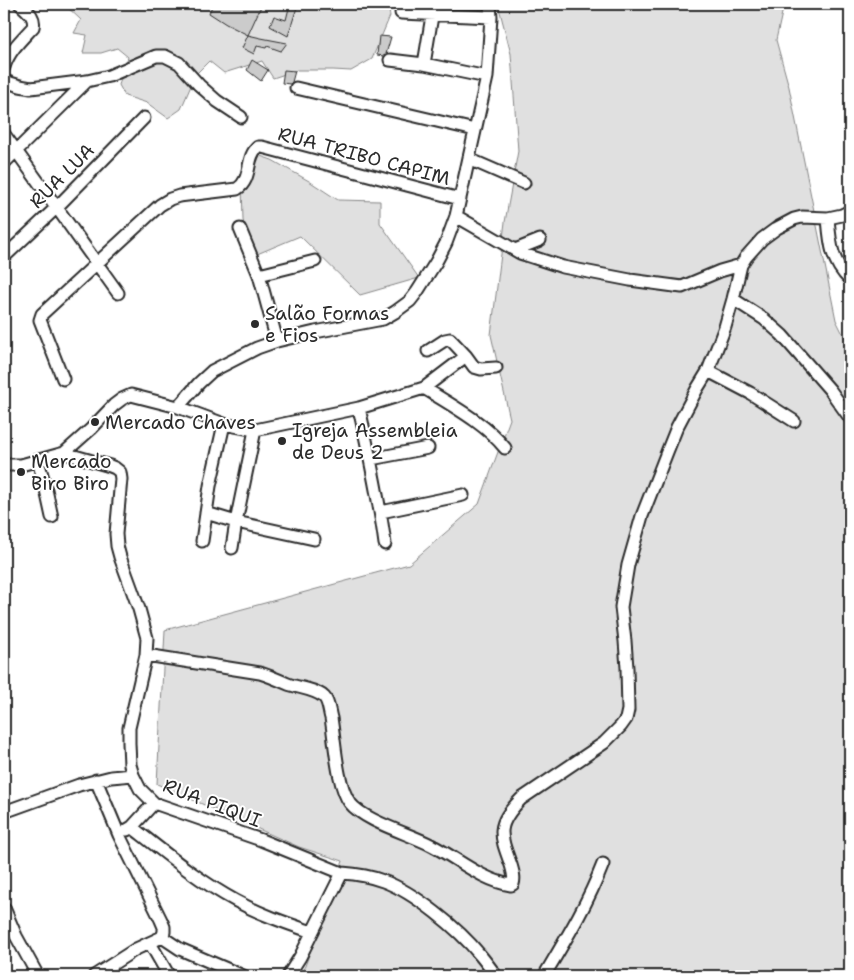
<svg xmlns="http://www.w3.org/2000/svg" width="854" height="980" font-family="'Shantell Sans',sans-serif">
  <rect width="100%" height="100%" fill="#fff"/>
  <filter id="ink" filterUnits="userSpaceOnUse"><feTurbulence type="fractalNoise" baseFrequency=".02" numOctaves="2"/><feDisplacementMap in="SourceGraphic" scale="10" xChannelSelector="R" yChannelSelector="G"/><feConvolveMatrix kernelMatrix="1 2 1 2 8 2 1 2 1" color-interpolation-filters="sRGB"/></filter>
  <g filter="url(#ink)">
    <path fill="#e0e0e0" stroke="#868686" d="M64 4H388L390 16 372 59 351 71 333 70H297L273 78 262 61 224 73 209 61 196 74 181 109 168 118 147 103 125 96 119 85 128 57 117 48 101 53H83L87 35 74 33 81 20Z
      M498 4H784L776 40 789 87 836 320 850 348V976H299L305 966 343 861 299 847 157 784 165 630 409 564 479 504 510 419 491 335 505 222 518 151 511 54Z
      M252 153 272 160 309 181 338 200 380 201V223L419 278 360 295 300 236 250 257 243 220 242 184Z"/>
    <path fill="#cbcbcb" stroke="#2b2b2b" d="M213 4H262L248 35 226 24 209 13Z
      M290 4H298L288 36 270 26 274 16 286 20Z
      M248 35 261 38 287 43 281 51 267 46 266 48 257 46 254 54 242 48Z
      M379 36 391 37 386 54 384 56 377 55Z
      M252 60 268 70 261 81 247 70Z
      M284 70 295 71 292 82 290 84 282 83Z"/>
    <g fill="none" stroke-linecap="round" stroke-linejoin="round">
      <g stroke="#2b2b2b" stroke-width="15">
        <path id="minor" d="M401 13 491 17
          M390 60 424 64 487 77
          M424 64 434 4
          M4 67C9 51 21 40 33 27 36 16 26 10 20 4
          M4 81 20 86 31 88 87 81 109 76 156 56H165L179 63 199 85 217 101 241 117
          M296 88 475 130
          M4 134 118 293
          M469 159 524 183
          M4 163 87 81
          M456 216 520 253 563 267 630 280 682 287 720 271 741 265
          M828 218C830 242 831 262 850 280
          M240 229 259 275 277 341
          M515 250 540 240
          M4 257 57 207 144 118
          M259 275 315 261
          M733 299 764 319 782 335 830 390 850 418
          M428 351 445 340 450 339 466 356 474 367 481 369 496 368
          M708 371 750 393 794 421
          M63 379 40 320 42 314 160 205 170 199 179 196 237 189C253 179 245 157 258 147H262L460 199
          M424 388C451 405 485 423 505 448
          M178 407 199 383 212 371 257 348 277 341 315 332 383 319 395 312 410 301 417 292 436 262 446 243 456 216 487 77 491 17 490 4
          M359 408C369 453 379 498 385 544
          M64 453 110 466 115 468 120 472 121 479 116 534 117 546 120 557 139 609 147 638 146 655 135 702 129 728V743L130 765 133 775 140 789 154 803 261 840 342 873C356 874 370 876 383 881 414 892 459 929 480 955 486 962 491 969 496 976
          M371 459 428 448
          M38 461 45 485 52 517
          M4 465H21L64 453 91 429 114 405 122 399 131 395 178 407 224 424 255 430 359 408 424 388 466 356
          M381 512 463 495
          M206 513 236 522 314 539
          M202 541 210 486 224 424
          M232 548 236 522 255 430
          M146 655 260 673C270 676 279 680 288 684 299 688 315 689 324 697 329 702 329 712 331 718 335 741 337 786 350 803 364 821 410 834 431 845 457 858 481 880 511 885L513 884C515 878 513 872 511 865 499 833 496 825 521 799L604 743 621 726 626 719 628 710 627 668 625 641 621 607 628 565 642 516 667 452 677 427 697 389 708 371 725 327 733 299 741 265 746 257 762 239 777 228 794 219 802 217 828 218 842 215 850 211
          M4 812 79 785 111 777 133 775
          M132 827C165 853 199 881 236 901 260 914 286 923 312 932
          M127 830 132 827 154 803
          M4 908 16 936 38 976
          M162 937 180 949 243 976
          M150 943 169 976
          M94 976 136 949 162 937 164 932V927L161 920 119 835 96 780
          M288 976 300 957 342 873
          M544 976C566 939 587 905 603 864"/>
      </g>
      <use href="#minor" stroke="#fff" stroke-width="11"/>
    </g>
  </g>
  <g fill="#2b2b2b" stroke="#fff" stroke-width="2">
    <circle cx="255" cy="324" r="5"/>
    <circle cx="95" cy="422" r="5"/>
    <circle cx="282" cy="441" r="5"/>
    <circle cx="21" cy="472" r="5"/>
  </g>
  <g text-anchor="middle" dominant-baseline="central" stroke-width="4" stroke-linejoin="round" paint-order="stroke">
    <g font-size="19" fill="#2b2b2b" stroke="#fff">
      <text transform="translate(364 156) rotate(15)">RUA TRIBO CAPIM</text>
      <text transform="translate(62 176) rotate(-45)">RUA LUA</text>
      <text transform="translate(212 803) rotate(21)">RUA PIQUI</text>
    </g>
    <g font-size="19" fill="#2b2b2b" stroke="#fff" text-anchor="start">
      <text x="265" y="313">Salão Formas<tspan x="265" dy="22">e Fios</tspan></text>
      <text x="105" y="422">Mercado Chaves</text>
      <text x="292" y="430">Igreja Assembleia<tspan x="292" dy="22">de Deus 2</tspan></text>
      <text x="31" y="461">Mercado<tspan x="31" dy="22">Biro Biro</tspan></text>
    </g>
  </g>
  <rect width="854" height="980" fill="none" stroke="#fff" stroke-width="20"/>
  <rect x="10" y="10" width="834" height="960" fill="none" stroke="#2b2b2b" stroke-width="2" filter="url(#ink)"/>
</svg>
